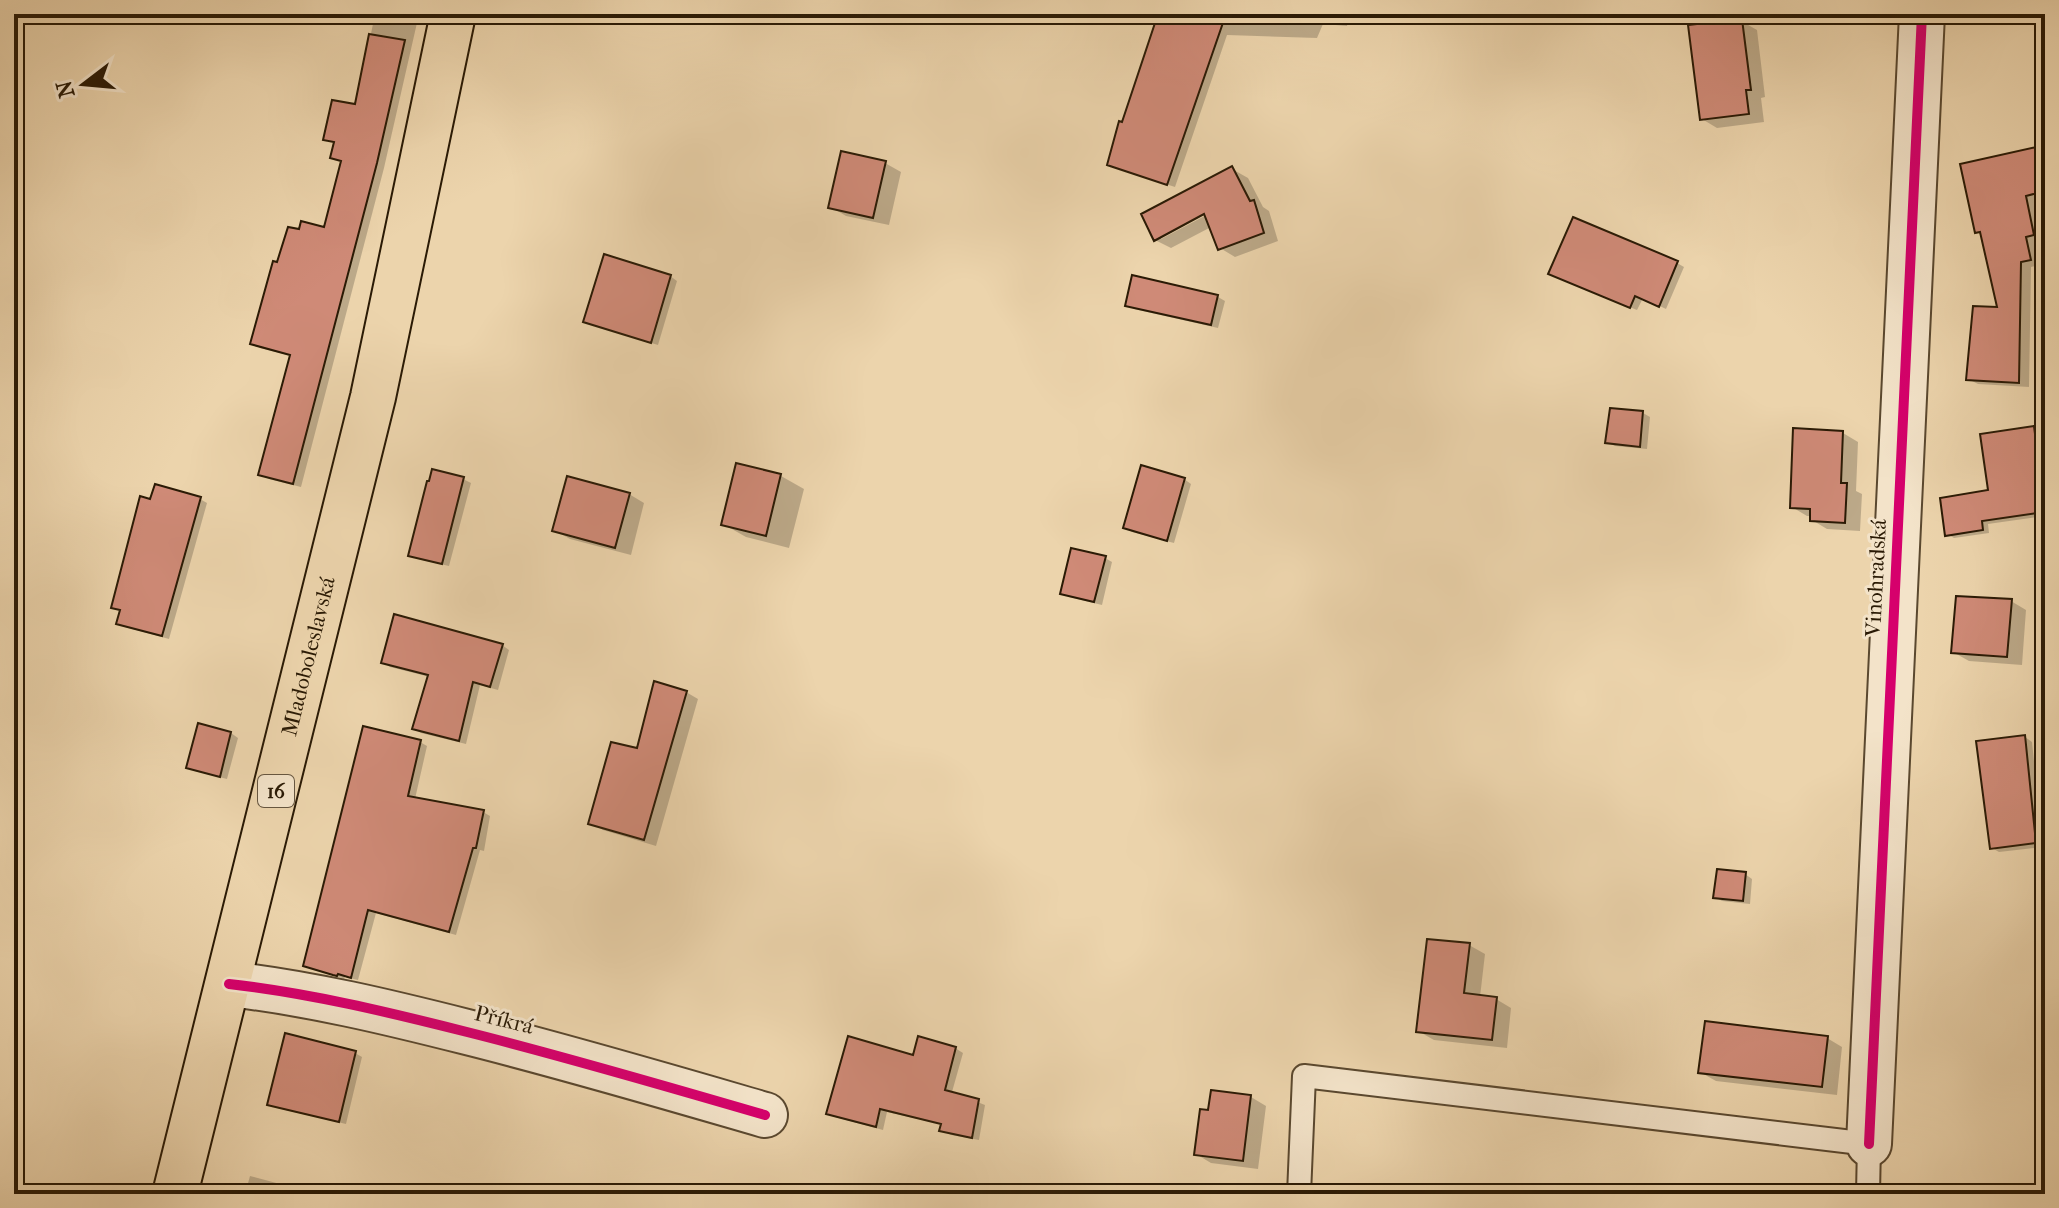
<svg xmlns="http://www.w3.org/2000/svg" width="2059" height="1208" font-family="'IM FELL French Canon',serif">
  <rect width="100%" height="100%" fill="#ecd4ac"/>
  <filter id="stains"><feTurbulence type="fractalNoise" baseFrequency=".0025" numOctaves="4"/><feColorMatrix values="0 0 0 0 .2 0 0 0 0 .09 0 0 0 0 .02 0 0 0 .5 -.17"/></filter>
  <radialGradient id="worn" r=".72"><stop offset=".6" stop-color="#630" stop-opacity="0"/><stop offset="1" stop-color="#630" stop-opacity=".3"/></radialGradient>
  <path fill="#0003" fill-rule="evenodd" d="M375 14H419L384 168 301 487 269 479 261 474 292 356 260 348 252 343 326 230 343 162 332 157 336 144 325 139 356 107Z
    M1160 14H1349L1347 26 1323 24 1317 38 1227 35 1175 187 1116 168 1123 124Z
    M1398 14H1434V15L1408 21Z
    M1741 21 1757 30 1765 97 1761 98 1764 122 1717 128 1702 119Z
    M2041 148 2045 151V199L2035 201 2043 240 2035 242 2040 265 2031 267 2029 387 1978 384 1968 379 1999 309 1982 235 1977 232Z
    M885 163 901 172 889 225 846 216 831 207Z
    M1232 169 1248 178 1263 207 1269 211 1278 241 1235 257 1220 248 1211 227 1171 248 1155 240ZM1212 208 1214 211 1161 239V235Z
    M1677 263 1684 267 1666 309 1643 298 1637 310 1558 278Z
    M670 276 677 281 658 345 592 325 585 321Z
    M1133 277 1218 297 1225 301 1218 328 1134 309 1127 305Z
    M1643 413 1650 417 1647 449 1615 446 1607 442Z
    M2033 428 2040 432 2045 463V516L1988 524 1989 533 1954 538 1947 534 1991 492Z
    M1843 433 1858 442 1856 491 1862 494 1860 531 1827 529 1812 520V516H1807L1792 507Z
    M737 466 781 476 804 489 789 548 746 537 723 524Z
    M463 479 471 483 449 566 418 559 411 555Z
    M1184 479 1191 484 1174 543 1132 532 1125 527Z
    M629 494 644 503 631 555 570 539 554 530Z
    M200 499 207 503 169 639 125 627 118 623 120 611 113 607 151 501Z
    M1105 558 1112 562 1102 605 1069 597 1062 593Z
    M2011 601 2026 610 2022 665 1969 661 1953 652Z
    M502 645 509 650 498 690 480 685 466 744 421 733 414 729 430 677 390 667 383 662Z
    M686 692 698 699 656 846 603 830 591 823 639 751Z
    M199 726 231 733 238 738 227 779 195 771 188 767Z
    M2025 737 2032 742 2043 847 1999 852 1992 848Z
    M420 742 427 746 415 799 483 812 490 816 484 851 480 850 456 935 376 913 358 980 345 977 344 979 342 978 313 969Z
    M1745 874 1752 879 1750 904 1722 901 1715 897Z
    M1469 945 1485 954 1480 997 1496 999 1511 1008 1507 1048 1434 1040 1418 1031Z
    M1827 1038 1842 1047 1837 1095 1716 1081 1700 1072Z
    M955 1048 963 1053 952 1092 985 1105 979 1140 951 1135 944 1131 945 1125 887 1112 883 1130 835 1117 828 1113 914 1057Z
    M355 1053 362 1057 346 1124 277 1108 270 1104Z
    M1251 1097 1266 1106 1258 1169 1211 1163 1196 1154 1209 1112Z
    M250 1176 295 1188 302 1192V1194H245Z"/>
  <path fill="#cf8a77" stroke="#2a1a05" stroke-width="2" d="M1158 14H1226L1167 185 1107 165 1119 121 1122 122Z
    M1742 19 1751 90H1746L1749 114 1700 120 1688 25Z
    M369 34 405 40 377 163 293 484 258 475 290 355 250 344 273 261 277 262 288 227 299 229 301 221 324 227 341 161 330 158 334 142 323 140 332 100 355 104Z
    M2041 146 2045 163V191L2026 196 2034 235 2026 237 2031 260 2021 262 2019 383 1966 380 1973 306 1997 307 1980 232 1975 233 1960 164Z
    M841 151 886 161 873 218 828 208Z
    M1232 166 1250 201 1254 200 1264 233 1218 250 1204 214 1154 241 1141 214Z
    M1573 217 1678 261 1659 307 1635 296 1630 308 1548 274Z
    M604 254 671 275 651 343 583 322Z
    M1132 275 1218 295 1211 325 1125 306Z
    M1610 408 1643 411 1640 447 1605 443Z
    M2034 426 2045 512 1982 521 1983 530 1945 536 1940 498 1988 490 1980 434Z
    M1793 428 1843 431 1841 483H1847L1845 523 1810 521V509L1790 508Z
    M736 463 781 474 766 536 721 525Z
    M1141 465 1185 478 1167 541 1123 528Z
    M432 469 464 477 442 564 408 556 427 481H429Z
    M567 476 630 493 615 548 552 531Z
    M155 484 201 497 162 636 116 624 120 610 111 608 140 496 150 499Z
    M1071 548 1106 556 1094 602 1060 594Z
    M1956 596 2012 599 2007 657 1951 653Z
    M394 614 503 644 490 687 473 682 459 741 412 729 428 675 381 663Z
    M654 681 687 691 644 840 588 824 611 742 637 748Z
    M198 723 231 732 220 777 186 768Z
    M363 726 421 740 408 796 484 810 476 848H473L449 932 368 910 351 978 338 974 337 976 333 975 303 966Z
    M2025 735 2036 843 1990 849 1976 741Z
    M1717 869 1746 872 1743 901 1713 898Z
    M1427 939 1470 943 1464 993 1497 997 1492 1040 1416 1032Z
    M1705 1021 1828 1036 1822 1087 1698 1073Z
    M285 1033 356 1051 339 1122 267 1105Z
    M848 1036 913 1055 918 1036 956 1047 945 1090 979 1099 972 1138 939 1131 941 1124 880 1109 876 1127 826 1114Z
    M1211 1090 1251 1095 1243 1161 1194 1155 1200 1109 1208 1110Z"/>
  <g fill="none" stroke-linecap="round" stroke-linejoin="round">
    <g stroke="#5a482f" stroke-width="26">
      <path id="lane" d="M1299 1194 1304 1076 1869 1144 1868 1194"/>
    </g>
    <g stroke="#5a482f" stroke-width="48">
      <path id="street" d="M229 984C309 993 388 1012 467 1032 567 1057 665 1086 765 1115
        M1869 1144 1922 14"/>
    </g>
    <g stroke="#2a1a05" stroke-width="48">
      <g id="primary">
        <path id="s1" d="M175 1194 373 397 453 14"/>
      </g>
    </g>
    <use href="#lane" stroke="#f3e3c9" stroke-width="22"/>
    <use href="#street" stroke="#f3e3c9" stroke-width="44"/>
    <use href="#primary" stroke="#ecd4ac" stroke-width="44"/>
    <g stroke="#f3e3c9" stroke-width="15">
      <path id="cycleway" d="M229 984C309 993 388 1012 467 1032 567 1057 665 1086 765 1115
        M1869 1144 1922 14"/>
    </g>
    <use href="#cycleway" stroke="#d6006c" stroke-width="10"/>
  </g>
  <g text-anchor="middle" dominant-baseline="central" stroke-width="6" stroke-linejoin="round" paint-order="stroke">
    <rect fill="#f3e3c9" stroke="#665640" stroke-width="2" x="258" y="775" width="36" height="32" rx="6"/>
    <g font-size="20" font-weight="bold" fill="#2a1a05">
      <text x="276" y="791">16</text>
    </g>
    <g font-size="22" fill="#2a1a05" stroke="#f3e3c9">
      <text transform="translate(1876 578) rotate(-87)">Vinohradská</text>
      <text stroke="none"><textPath href="#s1" startOffset="554">Mladoboleslavská</textPath></text>
      <text transform="translate(504 1020) rotate(14)">Příkrá</text>
    </g>
  </g>
  <rect width="2059" height="1208" fill="none" stroke="#ecd4ac" stroke-width="48"/>
  <rect x="16" y="16" width="2027" height="1176" fill="none" stroke="#2a1a05" stroke-width="4"/>
  <rect x="24" y="24" width="2011" height="1160" fill="none" stroke="#2a1a05" stroke-width="2"/>
  <g transform="translate(84 84) rotate(254)" stroke="#f3e3c9" stroke-width="6" paint-order="stroke">
  <path d="M0-6L14 30L0 20L-14 30Z" fill="#2a1a05"/>
  <text y="-12" font-size="22" font-weight="bold" text-anchor="middle" fill="#2a1a05">N</text>
  </g>
  <rect width="100%" height="100%" filter="url(#stains)"/>
  <rect width="100%" height="100%" fill="url(#worn)"/>
</svg>
